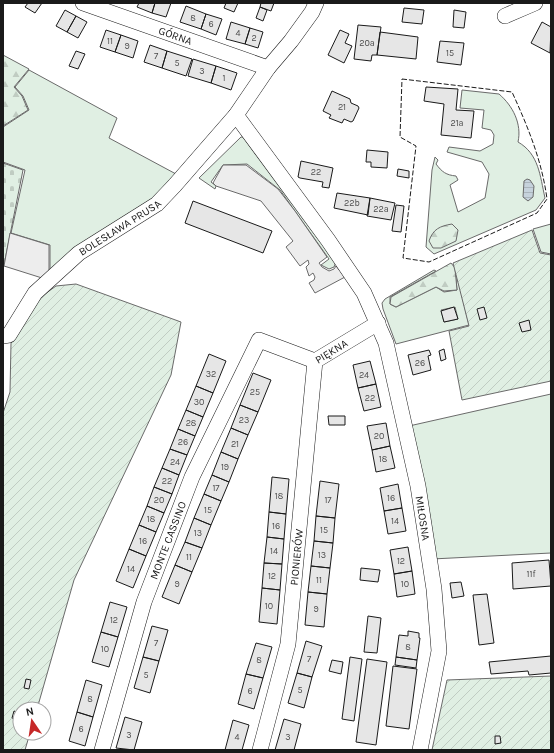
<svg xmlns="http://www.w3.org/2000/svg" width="554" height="753" font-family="Karla,sans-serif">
  <defs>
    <pattern id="forest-firs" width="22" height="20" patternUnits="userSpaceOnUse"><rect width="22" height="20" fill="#e0efe3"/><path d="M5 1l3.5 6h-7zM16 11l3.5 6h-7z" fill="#c0ccc2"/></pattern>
    <pattern id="cemetery-stones" width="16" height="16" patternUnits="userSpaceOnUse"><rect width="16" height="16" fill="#e0efe3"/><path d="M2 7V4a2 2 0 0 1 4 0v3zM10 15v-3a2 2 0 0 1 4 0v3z" fill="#c0ccc2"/></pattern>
    <pattern id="garden-furrows" width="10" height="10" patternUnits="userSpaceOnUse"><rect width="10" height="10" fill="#e0efe3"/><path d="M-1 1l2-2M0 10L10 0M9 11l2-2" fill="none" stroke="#c0ccc2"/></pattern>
    <pattern id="water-rules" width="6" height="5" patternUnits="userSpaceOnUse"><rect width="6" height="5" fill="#c6d2dc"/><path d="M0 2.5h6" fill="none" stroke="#aab4bc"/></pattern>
  </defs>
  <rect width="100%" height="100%" fill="#fff"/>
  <path fill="#e0efe3" stroke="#6a6a6a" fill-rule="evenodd" d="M29 70 117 118 109 138 176 174 158 195 93 236 50 270V245L11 233 25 170 3 162V127L29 110 23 96 15 87Z
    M462 90 499 94C513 106 522 124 518 142 539 154 540 176 545 198L536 210 434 254 426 247 432 170 435 157 438 160 436 164C442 172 446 175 456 176L458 180 450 185 458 212 485 198 489 174 482 162 447 152 449 147 480 151 493 144 494 135 491 130 482 128 484 110 460 108Z
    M241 137H243L336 262 334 267 329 269 321 265 329 259 280 190 247 164 223 165 211 182 216 186 215 189 199 178Z
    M551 224V254L541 252 533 229Z
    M455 268 469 325 396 344 383 309 382 303 385 299 434 270 436 271 390 297V304L396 307 436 287 444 292 457 290ZM455 307 458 319 444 322 441 310Z
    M551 394V553L432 559 409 426Z"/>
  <path fill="url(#forest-firs)" stroke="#6a6a6a" d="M3 55 29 69 14 87 22 96 28 110 3 126Z
    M452 224 458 230 456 241 441 248H433L429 241C433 229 440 226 452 224Z
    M451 263 455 268 457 290 444 291 436 287 396 307 390 304 391 297Z"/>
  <path fill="url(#cemetery-stones)" stroke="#6a6a6a" d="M3 163 23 170 3 270Z"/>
  <path fill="url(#garden-furrows)" stroke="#6a6a6a" d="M532 230 540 253 551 255V381L462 400 449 331 469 326 453 263Z
    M76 284 181 322 171 375 74 580 37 709H20V733H30L25 750H3V413L10 392 11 343 38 299 56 286Z
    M551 676V750H432L447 680Z"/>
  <path fill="#ededed" stroke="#6a6a6a" d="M223 165H246L278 189 295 211 327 257 319 263 322 267 329 271 334 269 336 266 345 277 315 293 309 283 314 280 315 277 313 273 309 276 306 267 309 264 308 260 300 266 286 247 293 241 261 201 216 186 213 183Z
    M10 233 49 245V270L42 278 4 266Z"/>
  <path fill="url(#water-rules)" stroke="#6a6a6a" d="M527 179 530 180 534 186 533 197 528 201 523 197 524 181Z"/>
  <path fill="#e6e6e6" stroke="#1a1a1a" d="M28 3H42L35 13 25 7Z
    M139 3H155L152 13 137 7Z
    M155 3H171L166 17 152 13Z
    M226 3H238L234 12 224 8Z
    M261 3H274L271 11 260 7Z
    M186 6 206 14 201 29 180 22Z
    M260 7 267 10 263 21 256 18Z
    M404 8 424 10 422 24 402 22Z
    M65 10 76 16 67 32 56 26Z
    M454 10 466 12 464 28 453 27Z
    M206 14 222 19 216 35 201 29Z
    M76 16 87 22 78 38 67 32Z
    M231 22 250 28 245 44 226 39Z
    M542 22 551 27 550 53 531 43Z
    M358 25 381 27 377 55H372L371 61 354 59Z
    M250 28 263 32 258 48 245 44Z
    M106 30 121 35 115 52 100 47Z
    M340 30 349 34 345 43 352 46 344 63 328 55Z
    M380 32 418 37 416 59 377 55Z
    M121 35 138 41 133 58 115 52Z
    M440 41 464 43 461 65 437 62Z
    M150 45 167 51 162 68 144 62Z
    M76 51 85 54 78 69 69 66Z
    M167 51 192 59 186 76 162 68Z
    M193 59 216 66 211 83 188 76Z
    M216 66 237 73 231 90 211 83Z
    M426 87 458 89 456 110 474 111 471 138 441 135 444 104 424 101Z
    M332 91 350 99 351 103 358 106 359 108 353 121 351 122 344 119 342 123 329 118 331 115 323 111Z
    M367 150 388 152 387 168 371 167V162H366Z
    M301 161 333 168 329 188 322 187 323 182 300 178 298 177Z
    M398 169 409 171V178L397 176Z
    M337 193 370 198 368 215 334 208Z
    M370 198 395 203 391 220 367 216Z
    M193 201 272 231 263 253 185 223Z
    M396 205 404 206 401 232 392 231Z
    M454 307 458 319 444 322 441 311Z
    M484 307 487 318 480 320 477 309Z
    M529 320 531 330 522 332 519 323Z
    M444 349 446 359 441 361 439 351Z
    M429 350 431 355 428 356 431 370 413 375 408 355Z
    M209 354 226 361 213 393 196 386Z
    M370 361 376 384 358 388 353 365Z
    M253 373 271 380 258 412 240 405Z
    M376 384 381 407 364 411 358 388Z
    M196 386 213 393 203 417 186 410Z
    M240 405 258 412 248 435 231 428Z
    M186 410 203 417 195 436 178 429Z
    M328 416H345V425H329Z
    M386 423 390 446 372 450 367 426Z
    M231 428 248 435 238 459 221 452Z
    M178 429 195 436 187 455 170 449Z
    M390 446 395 468 376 472 372 450Z
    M170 449 187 455 179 475 162 468Z
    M221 452 238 459 229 482 212 475Z
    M162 468 179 475 172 494 154 487Z
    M212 475 229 482 221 501 204 494Z
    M272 477 289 479 286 514 269 512Z
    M320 481 339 484 335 518 316 516Z
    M398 484 402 508 384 511 380 488Z
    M154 487 172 494 164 513 147 506Z
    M204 494 221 501 211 525 194 518Z
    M147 506 164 513 156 532 139 525Z
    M402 508 406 531 388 534 384 511Z
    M269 512 286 514 284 539 267 537Z
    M316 516 335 518 333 543 314 541Z
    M194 518 211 525 202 548 185 542Z
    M139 525 156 532 146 556 129 549Z
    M267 537 284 539 282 564 264 563Z
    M314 541 333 543 330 568 311 566Z
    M185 542 202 548 192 572 175 565Z
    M408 547 412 571 394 574 390 550Z
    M129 549 146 556 133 588 116 581Z
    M549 560 551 586 513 589 512 563Z
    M264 563 282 564 280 590 262 588Z
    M175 565 192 572 179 604 162 597Z
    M311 566 330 568 327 594 308 592Z
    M361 568 380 570 378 582 360 580Z
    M412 571 415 594 397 597 394 574Z
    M461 582 464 596 452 598 450 583Z
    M262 588 280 590 277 624 259 622Z
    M308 592 327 594 324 627 305 625Z
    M487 594 494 643 479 645 473 595Z
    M110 602 127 607 118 637 101 632Z
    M368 616 381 618 377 653 364 652Z
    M152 626 168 630 159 661 143 657Z
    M408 631 419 633V638H420L417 660 396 657 399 635 408 636Z
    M101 632 118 637 109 667 92 662Z
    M306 641 322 646 312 677 297 673Z
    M256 643 272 647 263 678 246 674Z
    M551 656V673L529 675 528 671 491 674 489 662Z
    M143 657 159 661 150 693 134 688Z
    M350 657 362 659 354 721 342 719Z
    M396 657 417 660 416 668 395 665Z
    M367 659 387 662 376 745 356 742Z
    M332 660 343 662 341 674 329 671Z
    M393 666 417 669 409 729 386 726Z
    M297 673 312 677 304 708 288 703Z
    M246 674 263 678 254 709 238 704Z
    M26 679 31 680 29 689 24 688Z
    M86 680 102 685 93 717 77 712Z
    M14 711 20 713V721L12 718Z
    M77 712 93 717 85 746 69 741Z
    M125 717 142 722 134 750 116 748Z
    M284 719 301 724 294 750H275Z
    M233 720 249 725 242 750H225Z
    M495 736H500L501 743 495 744Z"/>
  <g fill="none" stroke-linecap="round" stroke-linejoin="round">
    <g stroke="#1a1a1a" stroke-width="16">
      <g id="minor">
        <path id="s1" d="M83 3 268 68"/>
        <path d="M505 16 535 3"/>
        <path id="s2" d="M236 115 328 240 364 293 386 343 418 486 434 589 439 651 420 750"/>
        <path id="s3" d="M3 336 9 335 35 293 79 253 157 204 175 185 236 115 268 68 291 41 312 12 316 3"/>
        <path id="s4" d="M102 750 144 602 192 477 259 340 315 361 378 323"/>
        <path id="s5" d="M260 750 288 644 315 361"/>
      </g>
    </g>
    <use href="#minor" stroke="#fff" stroke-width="15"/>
    <path stroke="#1a1a1a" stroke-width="1" stroke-dasharray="5 2" stroke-linecap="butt" d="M402 79 512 92C528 127 542 161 547 199L537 213 429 262 403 258 416 146 400 137Z"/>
  </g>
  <g text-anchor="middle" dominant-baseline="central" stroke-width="3" stroke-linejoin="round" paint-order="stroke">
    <g font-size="9" fill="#4d4d4d">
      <text x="193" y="18">8</text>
      <text x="211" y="24">6</text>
      <text x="238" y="33">4</text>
      <text x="254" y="38">2</text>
      <text x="110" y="41">11</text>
      <text x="367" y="43">20a</text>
      <text x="127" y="46">9</text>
      <text x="450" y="53">15</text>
      <text x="156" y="56">7</text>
      <text x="177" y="63">5</text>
      <text x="202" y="71">3</text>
      <text x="224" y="78">1</text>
      <text x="342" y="107">21</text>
      <text x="457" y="123">21a</text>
      <text x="316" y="172">22</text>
      <text x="352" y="203">22b</text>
      <text x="381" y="209">22a</text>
      <text x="420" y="363">26</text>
      <text x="211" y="374">32</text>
      <text x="364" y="375">24</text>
      <text x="255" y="392">25</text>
      <text x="370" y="398">22</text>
      <text x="199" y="402">30</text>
      <text x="244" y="420">23</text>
      <text x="191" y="423">28</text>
      <text x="379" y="436">20</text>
      <text x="183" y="442">26</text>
      <text x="235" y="444">21</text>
      <text x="383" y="459">18</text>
      <text x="175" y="462">24</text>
      <text x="225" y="467">19</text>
      <text x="167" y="481">22</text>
      <text x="216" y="488">17</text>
      <text x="279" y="496">18</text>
      <text x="391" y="498">16</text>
      <text x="159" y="500">20</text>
      <text x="328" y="500">17</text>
      <text x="208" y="510">15</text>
      <text x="151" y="519">18</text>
      <text x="395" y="521">14</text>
      <text x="276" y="526">16</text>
      <text x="324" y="530">15</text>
      <text x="198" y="533">13</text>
      <text x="143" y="541">16</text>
      <text x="274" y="551">14</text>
      <text x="322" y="555">13</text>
      <text x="189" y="557">11</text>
      <text x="401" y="561">12</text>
      <text x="131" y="569">14</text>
      <text x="531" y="574">11f</text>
      <text x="272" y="576">12</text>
      <text x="319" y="580">11</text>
      <text x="177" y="584">9</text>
      <text x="405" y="584">10</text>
      <text x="269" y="606">10</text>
      <text x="316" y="609">9</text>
      <text x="114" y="620">12</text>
      <text x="156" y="643">7</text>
      <text x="408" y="647">8</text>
      <text x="105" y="649">10</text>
      <text x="309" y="659">7</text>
      <text x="259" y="660">8</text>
      <text x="146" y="675">5</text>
      <text x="300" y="690">5</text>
      <text x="250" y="691">6</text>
      <text x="90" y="699">8</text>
      <text x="81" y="729">6</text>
      <text x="129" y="735">3</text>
      <text x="237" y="737">4</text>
      <text x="288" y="737">3</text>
    </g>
    <g font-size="11" fill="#1a1a1a" stroke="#fff">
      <text stroke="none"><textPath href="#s1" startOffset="98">GÓRNA</textPath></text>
      <text stroke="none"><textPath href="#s3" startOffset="163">BOLESŁAWA PRUSA</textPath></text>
      <text stroke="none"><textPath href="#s4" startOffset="519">PIĘKNA</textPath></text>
      <text stroke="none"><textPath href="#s2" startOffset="453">MIŁOSNA</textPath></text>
      <text stroke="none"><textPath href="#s4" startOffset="220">MONTE CASSINO</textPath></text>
      <text stroke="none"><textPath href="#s5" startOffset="197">PIONIERÓW</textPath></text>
    </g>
  </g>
  <rect width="554" height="753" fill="none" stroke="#1a1a1a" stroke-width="8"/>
  <g transform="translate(32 721) rotate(347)"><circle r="19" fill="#ffffff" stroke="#a3a3a3"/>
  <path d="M0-3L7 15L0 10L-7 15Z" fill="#c62828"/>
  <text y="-6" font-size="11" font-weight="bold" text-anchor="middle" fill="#1a1a1a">N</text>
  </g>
</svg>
